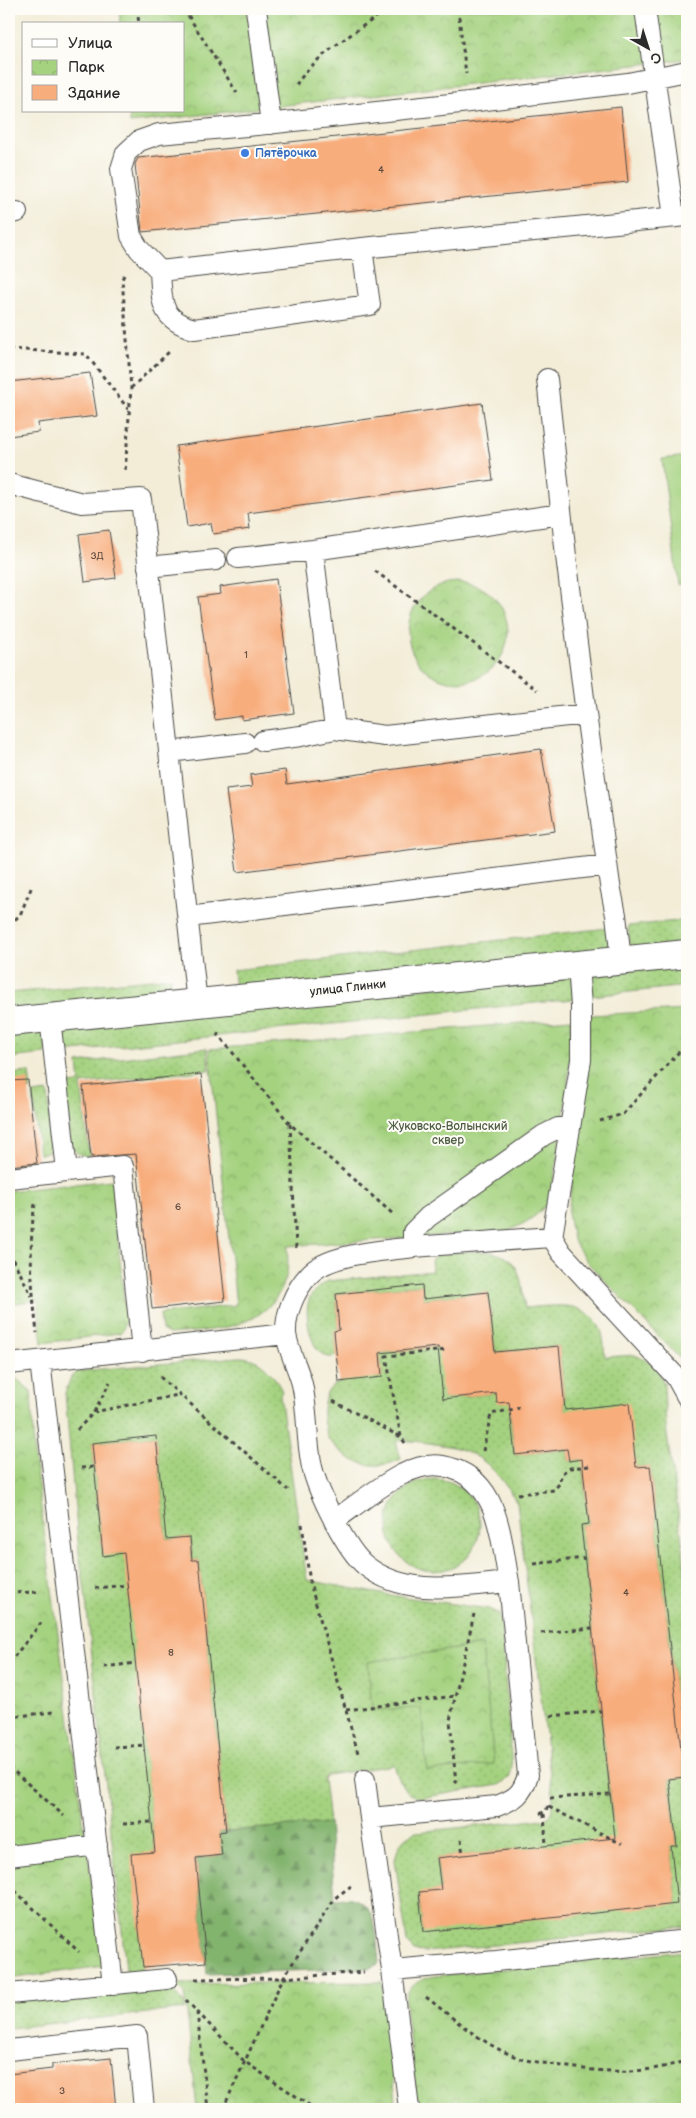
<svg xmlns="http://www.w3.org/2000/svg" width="696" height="2118" font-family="'Balsamiq Sans',sans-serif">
  <defs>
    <pattern id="grass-dots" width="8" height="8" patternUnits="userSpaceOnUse" patternTransform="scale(1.25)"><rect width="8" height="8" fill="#a4d27f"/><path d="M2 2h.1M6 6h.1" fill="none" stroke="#8db46e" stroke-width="1.8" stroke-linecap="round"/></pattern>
    <pattern id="forest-firs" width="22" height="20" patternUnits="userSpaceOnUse" patternTransform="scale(1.25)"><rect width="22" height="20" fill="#83b46e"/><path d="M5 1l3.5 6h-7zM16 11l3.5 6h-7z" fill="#6b935b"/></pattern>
    <pattern id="park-crowns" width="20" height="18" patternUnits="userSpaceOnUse" patternTransform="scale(1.25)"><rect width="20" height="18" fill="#a4d27f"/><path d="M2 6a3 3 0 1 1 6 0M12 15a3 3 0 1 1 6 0" fill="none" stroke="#8db46e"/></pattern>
  </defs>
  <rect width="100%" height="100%" fill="#fdfcf7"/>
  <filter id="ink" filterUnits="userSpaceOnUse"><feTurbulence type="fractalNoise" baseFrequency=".02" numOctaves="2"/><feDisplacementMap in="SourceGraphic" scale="10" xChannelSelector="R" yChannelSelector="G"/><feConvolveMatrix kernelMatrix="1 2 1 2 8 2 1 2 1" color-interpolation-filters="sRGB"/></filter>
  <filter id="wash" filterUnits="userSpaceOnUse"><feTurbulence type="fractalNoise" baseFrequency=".0096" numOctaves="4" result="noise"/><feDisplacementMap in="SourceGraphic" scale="20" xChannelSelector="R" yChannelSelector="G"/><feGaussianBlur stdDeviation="1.12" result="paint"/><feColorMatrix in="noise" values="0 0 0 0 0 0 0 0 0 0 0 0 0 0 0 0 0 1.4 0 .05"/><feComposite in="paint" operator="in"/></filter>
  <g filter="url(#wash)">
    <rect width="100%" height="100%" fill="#f3edd8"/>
    <path fill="url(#grass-dots)" stroke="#687e55" d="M687 920V943L630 949 628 926Z
      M608 928 610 950 235 992 233 970Z
      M687 963V986L591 996 589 973Z
      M572 973 574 999 63 1052 60 1026Z
      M172 977 166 994 9 1012V993Z
      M44 1028 46 1054 9 1058V1032Z
      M207 1048 209 1070 81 1084 89 1156C80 1156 74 1152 71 1144 67 1131 67 1099 65 1084L80 1083 78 1063Z
      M29 1072 31 1090 9 1092V1074Z
      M48 1092 51 1145 49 1151 39 1155 33 1094Z
      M478 1251C520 1253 520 1271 525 1308 551 1306 584 1299 599 1326 604 1335 604 1347 605 1357L635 1355 652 1363 660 1374 664 1385 666 1427 683 1548 687 1594V1926L425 1952 414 1951 407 1942 395 1860C398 1845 402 1837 416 1832L545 1819 551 1815 553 1799 517 1502C493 1466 481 1450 435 1444 422 1442 410 1440 396 1441L401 1459C377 1471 351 1465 334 1445 332 1443 328 1440 327 1436 321 1420 319 1389 340 1382 352 1377 369 1378 382 1377L380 1353 447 1346 443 1399 496 1393 518 1401 510 1416 515 1455 567 1449 569 1461 589 1458 590 1471 583 1472 589 1524 581 1525 612 1815 622 1847 576 1843 437 1858 441 1890 419 1893 423 1931 677 1903 671 1846 677 1845 669 1779 684 1777 650 1466 636 1467 565 1410 559 1346 495 1352 488 1292 423 1299 422 1285 336 1294 339 1330 334 1331 336 1356C312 1365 303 1315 309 1300 313 1291 320 1285 328 1281L432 1271 431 1260 439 1254Z
      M239 1357C261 1357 273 1373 282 1391L280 1395 307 1580 376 1593 489 1609 499 1614 501 1620 512 1769 509 1778 499 1785 420 1798C403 1795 399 1779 394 1765L327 1775 324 1779 329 1823 226 1831 199 1560H192L190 1537 166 1539 156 1436 92 1443 103 1555 125 1553 155 1852 142 1974 127 1978 85 1592 79 1553 65 1393 71 1377 79 1371Z
      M388 1525a46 46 0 1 1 92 0a46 46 0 1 1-92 0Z
      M167 1985 184 2003 185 2009 9 2028V2001Z"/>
    <path fill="url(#forest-firs)" stroke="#57704c" d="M329 1823 335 1899C340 1899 346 1897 351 1898 379 1904 376 1940 379 1961L377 1965 369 1968 207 1974 196 1858 221 1855 219 1832Z"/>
    <path fill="url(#park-crowns)" stroke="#687e55" d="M119 9H687V59L130 123 129 111H184V24H120Z
      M408 632a50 50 0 1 1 100 0a50 50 0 1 1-100 0Z
      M687 1010V1366L587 1262 573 1240 568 1213 582 1111 590 1015Z
      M571 1019C571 1083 561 1137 550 1199 539 1216 526 1223 508 1231L288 1246C287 1256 289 1267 286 1277 270 1330 214 1330 169 1334L162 1330 160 1314 236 1305 209 1049Z
      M112 1180 126 1319 123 1329 120 1333 42 1343 38 1300 9 1304V1191Z
      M13 1376 31 1391 34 1456 103 1966 9 1979V1429L15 1428 9 1377Z
      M482 1645 494 1764 427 1771 421 1708 372 1710 368 1662Z
      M687 1951V2109H418L405 2003C406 1986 420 1979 435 1976Z
      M382 1982 397 2109H197L185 1993 176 1984Z"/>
    <path fill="#a4d27f" stroke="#687e55" d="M687 456V584L678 585 662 459Z"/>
    <g id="blocks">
      <path fill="#f8ad7d" d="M621 107 628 182 142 232 135 164 138 158Z
        M90 373 97 416 38 423 39 432 9 436V382Z
        M482 403 493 480 248 513 250 529 213 534 211 523 187 527 176 446Z
        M109 530 116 578 85 582 79 534Z
        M276 579 294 713 242 720V716L215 720 198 597 221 594 220 587Z
        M541 749 555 831 237 872 226 790 252 787 250 775 285 770 287 784Z
        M201 1074 225 1301 152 1309 136 1154 91 1157 83 1086Z
        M28 1080 37 1163 9 1166V1081Z
        M422 1285 423 1299 488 1292 495 1352 559 1346 565 1410 629 1403 636 1467 650 1466 684 1777 669 1779 677 1846H671L677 1904 423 1932 419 1892 441 1890 437 1858 615 1838 581 1525 589 1524 582 1459 569 1461 567 1449 515 1455 509 1402 497 1403 496 1393 443 1399 438 1347 380 1353 382 1377 339 1382 334 1331 339 1330 336 1294Z
        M156 1436 166 1539 190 1537 192 1560H199L226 1831 219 1832 222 1855 196 1858 206 1962 143 1967 131 1854 155 1852 124 1553 103 1556 92 1443Z
        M111 2058 116 2109H9V2074L52 2069V2064Z"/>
    </g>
  </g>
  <g filter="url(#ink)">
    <use href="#blocks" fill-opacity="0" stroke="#494845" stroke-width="1"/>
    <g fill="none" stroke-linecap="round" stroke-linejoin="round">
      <g stroke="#494845" stroke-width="22">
        <path id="service" d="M256 9 271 124
          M645 9 674 217
          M687 71 628 83 469 102 257 125 159 134 139 141 126 153 121 169 131 236 139 249 160 271 362 248 687 216
          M9 213 17 212
          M160 271C162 303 160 319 194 329L370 305 362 248
          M547 379 566 556 586 714 610 885 616 915 621 960
          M9 484 82 503 141 499 197 1003
          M313 550 335 729 385 736 586 714
          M238 558 313 550 561 514
          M148 567 216 560
          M263 741 301 736 335 729
          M169 752 245 743
          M188 917 607 865
          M50 1018 67 1171
          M570 1128 552 1237 561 1252 676 1377 687 1397
          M9 1178 123 1166 142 1351
          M413 1247 552 1237
          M40 1361 113 1985
          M9 1364 286 1334
          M334 1521C356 1505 379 1486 403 1474 420 1465 437 1462 454 1469 500 1485 501 1541 509 1582
          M365 1780 370 1818
          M9 1856 97 1845
          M392 1970 496 1961 687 1940
          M9 1994 167 1979
          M9 2050 137 2036 144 2109
          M409 2109 392 1970 370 1818 497 1806C515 1799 522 1795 528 1775L509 1582C461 1586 407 1598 366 1566 346 1550 318 1492 312 1467 306 1440 308 1411 302 1384 298 1368 288 1350 286 1334 285 1313 295 1290 309 1275 328 1253 385 1251 413 1247V1232L428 1217 544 1135 558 1128H570L581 1060V1006L578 965"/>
      </g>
      <g stroke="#494845" stroke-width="30">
        <path id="minor" d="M9 1022 687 954"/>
      </g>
      <path stroke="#494845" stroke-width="3" stroke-dasharray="4 4" stroke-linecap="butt" d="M137 9 139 24
        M184 9 237 93
        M458 9 466 74
        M296 85C317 53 357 32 387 9
        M124 275 122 279 131 388 125 473
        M9 349 86 354 128 409
        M131 388 170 351
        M375 571 537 690
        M9 925 20 915 32 886
        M217 1033 290 1124 393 1214
        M600 1121 623 1114 687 1043
        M290 1124 296 1248
        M35 1204C28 1246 32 1291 37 1333
        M9 1252 32 1296
        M160 1377 288 1490
        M333 1401 401 1437
        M94 1412 110 1382
        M77 1430 94 1412 178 1395
        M405 1443 401 1437 386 1356 447 1350
        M483 1451 491 1414 519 1408
        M81 1468 94 1467
        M518 1494 554 1490 559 1484 562 1473 570 1468 590 1466
        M302 1524 310 1583 358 1753
        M534 1564 585 1558
        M95 1588 128 1585
        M9 1593 40 1592
        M541 1633 592 1628
        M9 1663 41 1623
        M104 1667 136 1663
        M346 1710 455 1696
        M551 1716 601 1711
        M9 1717 53 1712
        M114 1747 144 1745
        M9 1767 64 1816
        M456 1783 450 1720 474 1614
        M550 1798 610 1794
        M549 1807 622 1844
        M540 1814 546 1811 549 1803
        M544 1814 546 1846
        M123 1824 152 1822
        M461 1839 463 1855
        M9 1885 79 1952
        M195 1979 283 1978 364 1972
        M426 1997C457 2021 486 2048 525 2060 580 2069 633 2080 687 2060
        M186 2000 245 2062 315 2109
        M197 2012 208 2109
        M223 2109 283 1978 335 1898 351 1886"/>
      <use href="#service" stroke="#fff" stroke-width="20"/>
      <use href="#minor" stroke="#fff" stroke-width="28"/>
    </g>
  </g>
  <circle fill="#3f7fe0" stroke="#fdfcf7" stroke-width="2" cx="245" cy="153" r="5"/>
  <g text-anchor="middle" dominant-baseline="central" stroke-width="4" stroke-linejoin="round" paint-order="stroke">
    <g font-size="10" fill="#5e4c40">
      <text x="381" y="170">4</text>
      <text x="97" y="556">3Д</text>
      <text x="246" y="655">1</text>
      <text x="178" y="1207">6</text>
      <text x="626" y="1593">4</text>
      <text x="171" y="1653">8</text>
      <text x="62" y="2091">3</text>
    </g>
    <g font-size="12" font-weight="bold" fill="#366cbe" stroke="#fdfcf7" text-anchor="start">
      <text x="255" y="153">Пятёрочка</text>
    </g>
    <g font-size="12" fill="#2b2b2b" stroke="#fdfcf7">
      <text transform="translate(348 988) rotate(-6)">улица Глинки</text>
    </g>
    <g font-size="12" fill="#4f5d44" stroke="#fdfcf7">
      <text x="448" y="1126">Жуковско-Волынский<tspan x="448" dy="14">сквер</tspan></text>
    </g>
  </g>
  <rect width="696" height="2118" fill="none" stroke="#fdfcf7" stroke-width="30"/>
  <rect x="22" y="22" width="162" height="90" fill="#fdfcf7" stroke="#a9a8a5"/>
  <rect x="32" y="39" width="25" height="8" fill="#ffffff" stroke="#a9a8a5"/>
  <text x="68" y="48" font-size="15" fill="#2b2b2b">Улица</text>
  <rect x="32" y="60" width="25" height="15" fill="url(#park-crowns)" stroke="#a9a8a5"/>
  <text x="68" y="72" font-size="15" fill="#2b2b2b">Парк</text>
  <rect x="32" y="85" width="25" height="15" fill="#f8ad7d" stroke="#a9a8a5"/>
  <text x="68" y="98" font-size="15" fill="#2b2b2b">Здание</text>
  <g transform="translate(648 48) rotate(141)" stroke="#fdfcf7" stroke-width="4" paint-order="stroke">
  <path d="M0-4L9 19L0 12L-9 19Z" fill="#2b2b2b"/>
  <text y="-8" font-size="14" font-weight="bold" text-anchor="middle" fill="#2b2b2b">С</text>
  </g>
</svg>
